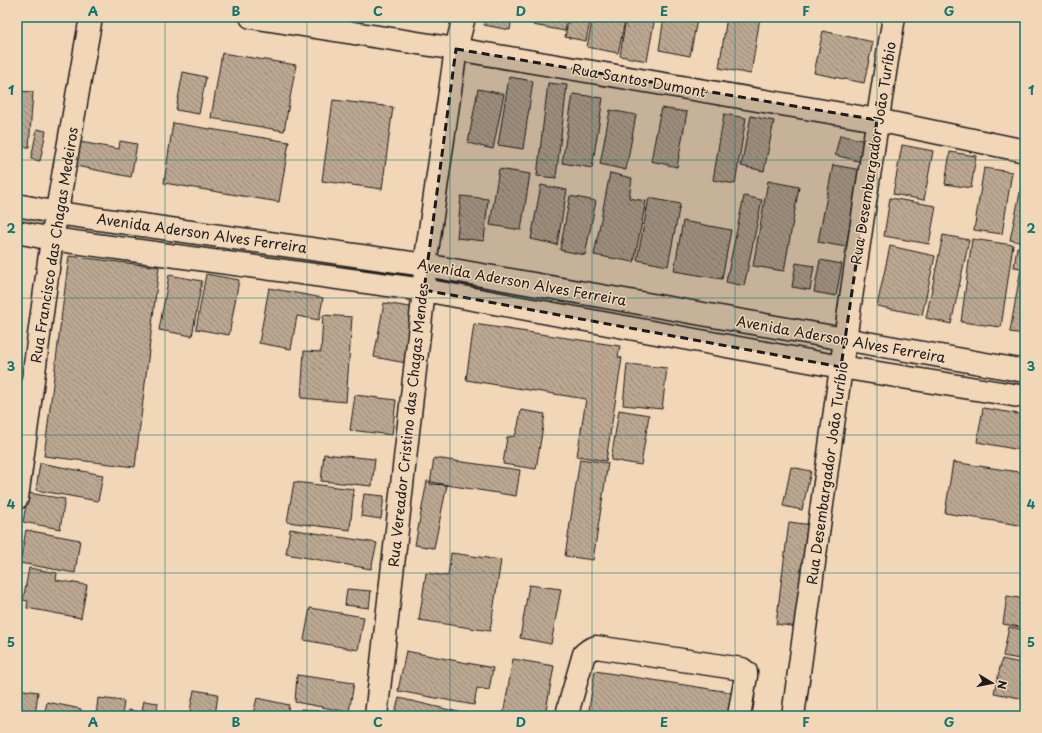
<svg xmlns="http://www.w3.org/2000/svg" width="1042" height="733" font-family="'Playpen Sans',sans-serif">
  <defs>
    <pattern id="building-back-hatch" width="6" height="6" patternUnits="userSpaceOnUse"><rect width="6" height="6" fill="#bca892"/><path d="M-1 5l2 2M0 0l6 6M5-1l2 2" fill="none" stroke="#988876"/></pattern>
  </defs>
  <rect width="100%" height="100%" fill="#f1d6b8"/>
  <filter id="ink" filterUnits="userSpaceOnUse"><feTurbulence type="fractalNoise" baseFrequency=".025" numOctaves="2"/><feDisplacementMap in="SourceGraphic" scale="8" xChannelSelector="R" yChannelSelector="G"/><feConvolveMatrix kernelMatrix="1 2 1 2 8 2 1 2 1" color-interpolation-filters="sRGB"/></filter>
  <g filter="url(#ink)">
    <path fill="url(#building-back-hatch)" stroke="#1c1c1c" d="M486 17H512L510 30 484 25Z
      M535 17H567L565 31 533 25Z
      M569 17H591L586 41 565 37Z
      M593 17H626L618 53 587 47Z
      M626 17H655L647 61 620 56Z
      M664 17H683L697 20 690 56 659 50Z
      M727 17H760L751 74 719 68Z
      M823 31 873 42 864 83 814 73Z
      M222 53 296 65 284 131 211 118Z
      M183 72 206 77 199 114 176 110Z
      M509 77 533 81 523 149 498 145Z
      M548 83 567 85 556 178 537 176Z
      M478 89 504 94 493 149 468 143Z
      M17 91 33 92 29 147H17Z
      M573 94 603 98 592 168 562 163Z
      M333 100 393 107 382 189 322 181Z
      M661 108 687 112 677 167 651 161Z
      M610 110 636 115 626 170 600 164Z
      M724 114 746 118 735 184 713 180Z
      M751 116 774 121 764 171 741 166Z
      M173 123 289 142 279 202 164 183Z
      M37 129 46 131 40 161 31 159Z
      M840 135 866 141 862 162 835 155Z
      M120 141 137 144 131 177 76 166 80 142 119 149Z
      M902 145 933 151 924 200 893 194Z
      M950 152 976 156 971 188 945 184Z
      M833 165 861 170 846 247 818 242Z
      M984 168 1012 172 1002 234 974 230Z
      M499 169 530 174 521 230 490 225Z
      M610 173 632 178 629 198 646 201 634 262 594 255Z
      M768 181 799 187 784 271 753 266Z
      M541 185 567 190 557 245 531 239Z
      M1021 188 1025 189V243L1010 240Z
      M461 196 488 199 484 241 457 238Z
      M570 196 596 201 585 255 560 250Z
      M744 196 762 200 744 286 726 282Z
      M649 198 680 204 668 266 637 260Z
      M890 198 936 206 929 244 884 236Z
      M683 221 731 230 722 279 674 271Z
      M943 235 969 240 951 324 926 318Z
      M972 239 1013 245 1001 327 961 322Z
      M890 246 935 256 922 315 877 306Z
      M1017 247 1025 248V334L1010 332 1021 268 1014 267Z
      M69 256 159 267 135 467 44 456Z
      M820 260 842 264 836 296 814 292Z
      M796 263 814 266 810 290 792 287Z
      M206 274 239 280 229 335 196 329Z
      M169 275 202 281 192 336 159 330Z
      M269 288 323 298 319 320 297 316 291 349 259 343Z
      M384 303 416 308 406 363 374 357Z
      M323 315 352 317 346 402 301 398 304 351 321 352Z
      M474 324 620 346 618 357 622 358 606 461 577 456 586 399 466 380Z
      M627 364 667 368 662 409 623 405Z
      M355 395 396 400 392 435 350 430Z
      M983 408 1025 415V451L977 442Z
      M521 410 545 414 536 469 503 464 507 437 515 436 518 426Z
      M619 410 649 415 641 465 611 460Z
      M324 454 375 459 372 486 321 481Z
      M434 458 520 470 516 496 447 485 430 484Z
      M580 459 608 463 593 560 565 556Z
      M953 462 1025 473V526L945 513Z
      M40 463 103 475 98 501 36 490Z
      M791 467 811 471 802 510 783 506Z
      M427 481 447 485 434 548 415 545Z
      M294 482 354 489 350 530 287 522Z
      M28 493 65 499 60 529 23 522Z
      M364 494 384 496 381 519 361 516Z
      M789 522 812 525 798 627 776 624Z
      M290 529 377 543 371 569 286 554Z
      M26 530 80 540 75 573 20 563Z
      M451 553 501 560 490 631 419 620 426 573 448 576Z
      M29 568 57 573 56 580 87 585 81 618 27 608 28 601 23 600Z
      M529 585 561 589 551 644 520 638Z
      M347 589 371 591 369 608 345 605Z
      M1007 596 1025 599V628L1003 624Z
      M310 608 364 617 358 650 304 640Z
      M1009 627 1025 630V660L1003 656Z
      M406 651 493 668 489 690 477 688 474 705 398 691Z
      M513 659 554 666 545 716H503Z
      M1002 659 1025 664V699L994 693Z
      M595 671 755 696 752 716H588Z
      M297 675 354 683 349 712 295 702Z
      M17 689 38 692 35 716H17Z
      M194 690 218 694 215 716H189Z
      M98 698 124 701 122 716H96Z
      M257 698 289 705 287 716H262L253 714Z
      M399 698 471 715V716H394Z
      M144 701 158 703 157 712 142 710Z
      M47 702 81 709 80 716H44Z
      M301 709 351 715V716H300Z
      M129 710 158 716H128Z"/>
    <g fill="none" stroke-linecap="round" stroke-linejoin="round">
      <g stroke="#1c1c1c" stroke-width="25">
        <path id="minor" d="M251 17 456 49 877 120 1025 151
          M17 498 52 239 91 17
          M376 716 424 290 425 265 456 49 464 17
          M569 716 568 711 570 703 584 654 589 650 596 647 742 669 746 672V676L739 716
          M793 716C825 483 856 249 894 17"/>
      </g>
      <g stroke="#1c1c1c" stroke-width="25">
        <path id="major" d="M17 205 57 213 425 265 1025 371
          M17 232 52 239 424 290 841 367 1025 397"/>
      </g>
      <use href="#minor" stroke="#f1d6b8" stroke-width="22"/>
      <use href="#major" stroke="#f1d6b8" stroke-width="22"/>
    </g>
  </g>
  <path fill="#1c1c1c" fill-opacity="0.2" stroke="#1c1c1c" stroke-width="3" stroke-dasharray="8 5" stroke-linejoin="round" d="M456 49 877 120 841 367 424 290Z"/>
  <path fill="none" stroke="#0f766e" stroke-width="1" stroke-opacity="0.55" d="M165 17V716M307 17V716M450 17V716M592 17V716M735 17V716M877 17V716M17 160H1025M17 298H1025M17 435H1025M17 573H1025"/>
  <g text-anchor="middle" dominant-baseline="central" stroke-width="3" stroke-linejoin="round" paint-order="stroke">
    <g font-size="14" fill="#1c1c1c" stroke="#f1d6b8">
      <text transform="translate(639 80) rotate(10)">Rua Santos Dumont</text>
      <text transform="translate(873 153) rotate(-81)">Rua Desembargador João Turíbio</text>
      <text transform="translate(202 233) rotate(8)">Avenida Aderson Alves Ferreira</text>
      <text transform="translate(54 245) rotate(-81)">Rua Francisco das Chagas Medeiros</text>
      <text transform="translate(522 282) rotate(10)">Avenida Aderson Alves Ferreira</text>
      <text transform="translate(841 339) rotate(10)">Avenida Aderson Alves Ferreira</text>
      <text transform="translate(408 425) rotate(-84)">Rua Vereador Cristino das Chagas Mendes</text>
      <text transform="translate(827 473) rotate(-82)">Rua Desembargador João Turíbio</text>
    </g>
  </g>
  <rect width="1042" height="733" fill="none" stroke="#f1d6b8" stroke-width="44"/>
  <g transform="translate(992 683) rotate(100)" stroke="#f1d6b8" stroke-width="3" paint-order="stroke">
  <path d="M0-3L7 15L0 10L-7 15Z" fill="#1c1c1c"/>
  <text y="-6" font-size="11" font-weight="bold" text-anchor="middle" fill="#1c1c1c">N</text>
  </g>
  <rect x="22" y="22" width="998" height="689" fill="none" stroke="#0f766e" stroke-width="1.5"/>
  <g font-size="13" text-anchor="middle" font-weight="bold" fill="#0f766e">
    <text x="93" y="16">A</text>
    <text x="236" y="16">B</text>
    <text x="378" y="16">C</text>
    <text x="521" y="16">D</text>
    <text x="664" y="16">E</text>
    <text x="806" y="16">F</text>
    <text x="949" y="16">G</text>
    <text x="11" y="95">1</text>
    <text x="1031" y="95">1</text>
    <text x="11" y="233">2</text>
    <text x="1031" y="233">2</text>
    <text x="11" y="371">3</text>
    <text x="1031" y="371">3</text>
    <text x="11" y="509">4</text>
    <text x="1031" y="509">4</text>
    <text x="11" y="647">5</text>
    <text x="1031" y="647">5</text>
    <text x="93" y="727">A</text>
    <text x="236" y="727">B</text>
    <text x="378" y="727">C</text>
    <text x="521" y="727">D</text>
    <text x="664" y="727">E</text>
    <text x="806" y="727">F</text>
    <text x="949" y="727">G</text>
  </g>
</svg>
